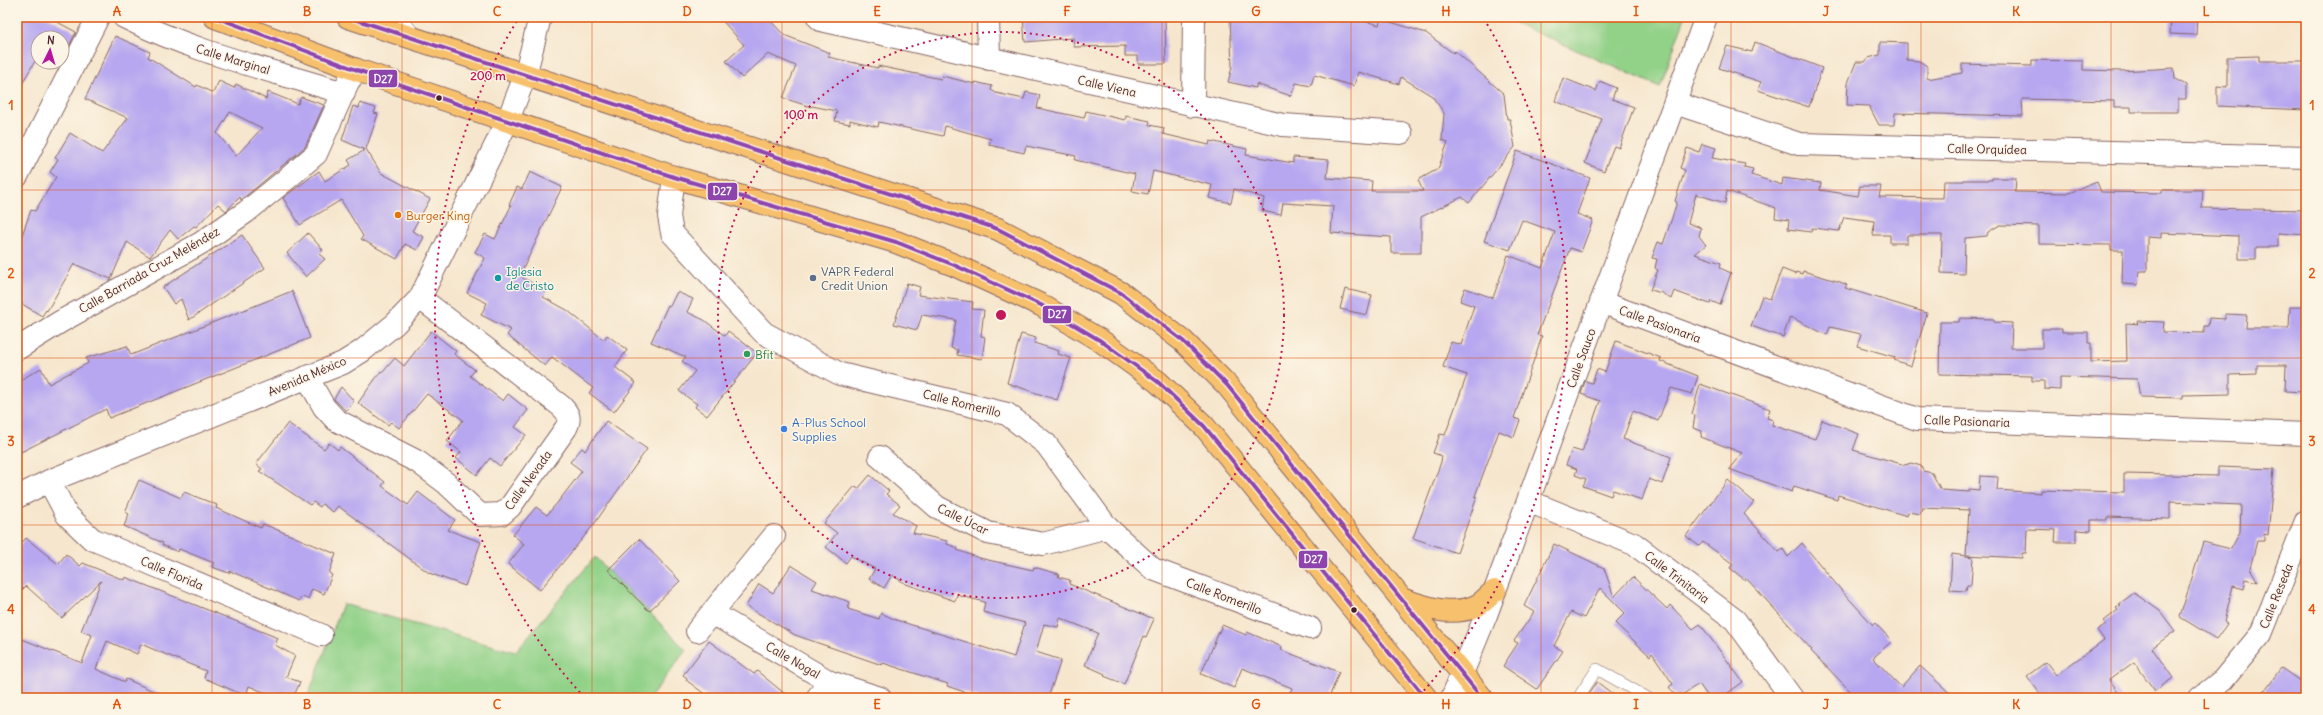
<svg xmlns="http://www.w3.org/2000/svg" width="2323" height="715" font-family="Delius,sans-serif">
  <rect width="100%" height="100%" fill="#fcf5e5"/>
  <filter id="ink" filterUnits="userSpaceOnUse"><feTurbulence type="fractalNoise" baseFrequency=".025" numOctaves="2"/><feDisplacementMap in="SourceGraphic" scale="8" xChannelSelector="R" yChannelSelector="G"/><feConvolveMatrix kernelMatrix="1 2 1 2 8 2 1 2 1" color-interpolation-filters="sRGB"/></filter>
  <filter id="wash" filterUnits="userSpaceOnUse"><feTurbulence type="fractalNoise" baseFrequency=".012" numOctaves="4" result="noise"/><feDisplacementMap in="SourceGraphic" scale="16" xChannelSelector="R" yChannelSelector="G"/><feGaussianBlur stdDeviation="0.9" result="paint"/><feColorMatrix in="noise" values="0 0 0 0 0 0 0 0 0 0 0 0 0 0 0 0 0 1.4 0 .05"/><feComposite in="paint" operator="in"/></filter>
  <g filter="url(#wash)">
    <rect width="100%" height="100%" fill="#f6e6cd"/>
    <path fill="#91d188" stroke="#6e785a" d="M1501 17H1685L1660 87Z
      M595 557 686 650 650 698H307L343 604 515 652Z"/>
    <g id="blocks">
      <path fill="#b7a7f0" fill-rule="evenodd" d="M17 17H48L76 32 65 55 62 53V38H38V56L17 92Z
        M719 17H767L784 35 830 53 828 57 878 68V66L941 79 942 76 975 84V82L992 86 991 90 996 93 1024 99 1026 92 1040 95 1037 108 1084 118 1086 111 1125 120 1126 116 1150 121 1149 125 1164 128 1163 134 1209 145 1210 141 1247 149 1246 155 1293 163V157L1329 160 1327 178 1372 181 1371 191H1423L1418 180 1438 169 1448 142 1442 140 1444 113 1432 96 1401 77 1399 84 1358 72 1354 86 1314 75 1311 86 1296 83 1291 96 1256 84V88L1228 82 1232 67 1230 17H1351L1379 25 1381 19 1426 33 1453 53 1455 51 1504 94 1507 119H1510L1515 147 1469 203 1462 197 1421 217V253H1391V237L1331 233 1333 206 1283 203 1281 215 1262 211 1264 198 1234 189 1231 203 1209 198 1212 185 1153 171 1148 194 1132 191 1135 174 1075 160 1076 156 1026 146 1024 153 989 145 991 139 945 126 943 136 879 122 878 127 850 120V124L835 121 837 111 812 106 811 107 783 98 796 66 768 54 742 78 726 61 744 45Z
        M1023 17H1165L1166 64H1138V56H1125V46L1074 47 1073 38 1025 42Z
        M2171 17H2197L2196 35 2170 34Z
        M115 36 150 52 148 57 196 87 197 85 213 93 219 81 234 88 236 84 266 99 268 92 298 104 301 97 324 105 305 147 241 200 240 197 226 211 218 204 196 227 194 226 178 239 170 230 150 257 127 242 111 279 74 264 47 311 46 310 42 316 17 301V249L31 210 35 211 56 177 50 172 58 159 55 158 70 133 102 153 128 118 85 99ZM230 112 262 128 236 156 217 133Z
        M1755 42 1822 68 1809 107 1758 90 1761 82 1719 68 1727 46 1752 52Z
        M1880 42 1907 43V60L1919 61 1927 66V79L1962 73V64L2032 66V60L2083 61V70L2120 71 2174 68 2175 79 2186 85V99H2178V112H2131V107H2114V101L2022 99 2023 116 1895 113 1894 125H1879L1869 106 1847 105 1848 83 1856 62H1865L1868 58 1880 55Z
        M2259 56V61H2306V110L2217 106V86L2227 87V57Z
        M1563 78 1596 91 1600 81 1616 88 1612 99 1634 107 1619 148 1614 146 1604 171 1585 163 1602 119 1555 101Z
        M360 103 376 108 374 113 378 114 366 149 381 173 430 199 412 231 424 237 417 250 405 244 397 259 361 239 363 236 341 200 300 225 283 198 319 171 325 181 351 165 348 160 365 150 342 140 353 106 359 108Z
        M1702 144 1716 148 1712 158 1745 164 1744 167 1753 169 1751 175 1782 185 1783 178 1821 183 1820 190 1858 196 1860 186H1881L1879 197 1943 198 1944 181H1964V180H1992V178H2016L2015 192 2069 193 2097 182 2101 192 2162 193V190H2203L2202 208 2306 210V235L2278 233V247H2256V259H2239V236L2161 233V238L2147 237V271H2139L2138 285 2122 284 2123 250H2111V245L2039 244V226L2000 225 1988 232 1987 236 1965 238 1964 274 1941 273 1942 235H1907V243H1890V235H1873L1874 221 1844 217 1839 231 1812 228 1811 232 1788 229 1789 220 1775 218 1776 208 1727 191 1725 203 1696 194 1688 223 1701 228 1699 236 1706 245 1695 254 1721 263 1720 268 1731 273 1720 305 1711 301 1710 304 1674 291 1671 299 1662 293 1650 290 1658 270 1655 268 1657 259 1652 258 1658 242 1663 244 1672 218 1677 202 1675 201 1685 170 1680 168 1687 148 1699 152Z
        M1517 151 1590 178 1577 214 1593 220 1581 252 1570 248 1537 335 1542 336 1514 418 1520 420 1514 437 1499 431 1475 496 1477 497 1457 553 1413 538 1441 462 1442 456 1433 453 1440 434 1445 435 1467 375 1443 367 1451 342 1461 345 1474 306 1460 301 1465 288 1493 298 1508 255 1542 268 1555 232 1522 220 1510 250 1484 241Z
        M530 172 562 187 521 273 524 275 523 278 546 291 543 297 567 310 604 340 607 335 627 350 615 367 636 383 614 412 589 393 593 388 552 357 545 366 507 335 511 330 481 315 487 303 467 293 485 258 475 252 485 234 495 239 511 206 509 205 517 187 522 189Z
        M308 233 323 250 319 254 325 259 306 277 287 253Z
        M242 235 265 268 189 320 181 299 174 304 163 287Z
        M1782 269 1795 274 1796 272 1802 274 1803 271 1840 282 1847 285 1845 288 1927 313 1911 366 1894 360 1895 357 1857 346 1861 334 1830 327 1827 335 1790 317 1783 337 1751 326 1762 296 1770 299Z
        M907 283 920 287 918 295 973 302 972 309 984 310 981 336 985 337 982 359 957 355 958 350 951 348 956 320 922 315 917 330 894 324Z
        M1345 289 1372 295 1367 315 1340 309Z
        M292 291 310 338 109 418 106 409 17 454V382L41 368 49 384 88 363 86 358 127 346 131 355Z
        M677 292 693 299 687 312 704 320 725 336 728 331 757 353 707 416 695 407 697 404 679 391 695 371 682 361 686 357 651 342 668 305 670 306Z
        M2290 307H2306V384H2304V392L2285 391 2286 365H2257V374L2230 375V394L2183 395V398L2140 397 2137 379 2060 377V390L2044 389V381H2032V376L1939 374 1940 322H1959L1960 318 1994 319V322L2012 323 2011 348H2042V329H2062V332H2088V343H2091V362L2127 361 2126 323 2138 324 2137 321 2164 322 2163 332 2204 333V326H2208L2209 318 2225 319V314L2247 315 2246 328H2289Z
        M431 331 456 351 454 354 475 370 470 376 503 401 508 394 528 410 515 427 526 435 500 466 490 458 477 475 456 458 461 452 447 441 463 420 427 394 399 428 391 422 388 425 358 403 381 371 383 372 395 358 404 366Z
        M1021 334 1036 338 1034 343 1059 351 1058 354 1071 358 1057 400 1007 383Z
        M1616 341 1661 358 1660 361 1698 376 1692 394 1671 388 1658 421 1633 411 1623 439 1671 457 1662 484 1649 479 1642 500 1613 490 1611 496 1583 486 1586 479 1575 475 1577 469 1566 465 1572 449 1582 452 1600 401 1581 394 1585 381 1592 383 1597 369 1605 372Z
        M1700 384 1770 409 1767 418 1773 420 1772 425 1815 439 1822 420 1859 434 1853 450 1905 465 1911 463 1921 466 1923 471 1932 473 1941 490 1969 492V489L1979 490 1980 476 1998 477 1997 490 2041 493V490L2124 492V474L2218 476V467L2274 469 2268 535 2264 534V541H2257L2250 568 2258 582 2246 579 2244 589 2233 586 2224 622 2227 624 2216 639 2180 617 2203 542 2231 549 2240 532 2241 505 2170 502V519L2107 517V520H2091V531L2076 530V542H2055L2056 530 2027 529 2026 553H2022V558L1966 555 1969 510 1922 508 1920 514 1908 512 1907 516 1838 495 1837 500 1794 486 1792 492 1729 469 1742 453 1701 437 1702 431 1693 428 1695 415 1692 414Z
        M341 387 354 401 346 411 334 399Z
        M606 421 647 449 592 527 540 590 508 564 524 544 513 535 536 507 547 515 558 502 582 471 570 462 582 448 585 451Z
        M288 423 324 449 329 443 338 450 340 447 385 482 382 486 408 505 418 492 455 520 448 530 481 542 465 586 429 573 338 506 333 512 322 504 320 507 313 502 310 505 259 471 262 469 256 464Z
        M870 475 889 491 886 494 900 505 893 513 916 526 913 533 947 541V544L958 548 957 550 979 558 1033 570 1034 567 1059 574 1058 577 1070 580 1069 584 1154 619 1146 637 1144 636 1124 684 1104 676 1105 674 1085 665 1098 633 1060 618 1058 627 1044 624 1036 652 1061 660 1048 698H982L947 686 948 684 883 663 882 665 795 635 746 606 759 584 773 593 791 565 817 581 812 589 850 602 848 609 879 619 881 613 896 620 1014 657 1025 623 983 612 985 602 957 595 955 601 906 584 892 575 884 588 869 579 875 569 851 556 846 563 826 547 837 533 824 523 855 486 858 489Z
        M139 480 181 498 184 492 217 505 216 508 261 528 263 524 336 554 329 573 332 575 324 594 312 589 308 599 301 597 299 601 230 571 229 573 212 567 214 563 179 549 178 552 162 545 163 543 124 526 129 514 125 512Z
        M1728 480 1754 502 1744 514 1779 552 1783 549 1788 557 1802 543 1841 590 1873 625 1875 623 1892 641 1873 658 1901 687 1920 666 1955 698H1857L1811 651 1812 650 1746 578 1745 580 1730 568 1733 564 1703 542 1699 546 1686 536Z
        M26 538 58 564 66 554 80 566 83 563 124 580 125 577 278 638 275 645 295 656 286 677 300 682 293 698 281 693 278 698 249 686 246 696 204 678 206 671 155 650 141 644 137 654 107 641 96 669 125 682 126 679 169 698H17V651L22 639 82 663 92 635 81 631 101 581 62 618 26 586 17 595V548Z
        M639 539 680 581 649 611 608 570Z
        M1554 544 1604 568 1614 597 1633 577 1667 609 1670 605 1693 629 1700 624 1743 682 1721 698H1709L1699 684 1677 698 1669 687 1673 684 1652 653 1650 656 1615 623 1625 613 1600 588 1584 618 1571 612 1554 646 1563 651 1537 689 1503 666 1518 643 1514 641 1534 612 1524 606Z
        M1952 554 1973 557 1971 585H1967L1966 591 1950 590Z
        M2134 593 2160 611 2175 631 2152 648 2173 678 2155 691 2134 662 2109 680 2122 698H2043L2027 676 2046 662 2056 675 2104 640 2097 630 2106 624 2104 621 2118 610 2116 608 2121 605 2119 604Z
        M1222 625 1246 635 1247 632 1282 647 1281 650 1339 672 1329 698H1288L1292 688 1242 668 1234 688 1201 674Z
        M709 641 754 674 757 671 790 698H710L686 680 687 678 683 675Z
        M2281 668 2306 685V698H2259Z
        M1597 682 1618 698H1586Z"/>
    </g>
  </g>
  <g filter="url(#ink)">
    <use href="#blocks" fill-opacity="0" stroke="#866564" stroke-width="1"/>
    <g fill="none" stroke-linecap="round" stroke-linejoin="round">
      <g stroke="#866564" stroke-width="12">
        <path id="service" d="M401 17 416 36
          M1578 698 1597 669 1648 698"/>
      </g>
      <g stroke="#866564" stroke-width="24">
        <path id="minor" d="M124 17C193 52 270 70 344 93
          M818 17 821 20 1283 125 1401 133
          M988 17 989 59
          M1675 103 1799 144 2306 157
          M1193 106 1194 17
          M17 176 98 17
          M674 177 669 216 672 233 764 333 840 374 1007 414 1046 444 1107 527 1153 569 1310 628
          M1601 302 1917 419 2306 434
          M17 349 60 322 201 243 246 212 288 178 316 154 348 82 357 70
          M307 377 324 407 336 420 418 462 446 483 480 515 502 514 510 507 566 428C571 418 569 414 561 406L420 298
          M880 457 937 507 988 533 1043 544 1107 527
          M49 481 67 515 92 539 321 635
          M17 497 49 481 343 363 362 351 395 324 420 298 508 120 525 76 540 17
          M1528 501 1634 544 1735 620 1792 698
          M712 613 830 682 880 698
          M697 631 774 536
          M817 698 830 682
          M1452 698 1486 615 1706 17
          M2200 698 2223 680 2261 634 2306 521"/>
      </g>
      <g stroke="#866564" stroke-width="24">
        <path id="primary" d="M215 17 357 70 674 177 896 242 954 265 1041 305 1101 341 1158 382 1204 426 1426 698
          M348 17 998 229 1121 293 1183 341 1227 385 1482 698
          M1401 599C1424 607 1451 617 1476 606 1483 603 1489 595 1495 591"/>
      </g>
      <use href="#service" stroke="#fff" stroke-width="11"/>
      <use href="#minor" stroke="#fff" stroke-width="22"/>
      <use href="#primary" stroke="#f7c06c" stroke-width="22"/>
      <g stroke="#fcf5e5" stroke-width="7">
        <path id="bus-1" d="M215 17 357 70 674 177 896 242 954 265 1041 305 1101 341 1158 382 1204 426 1426 698
          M348 17 998 229 1121 293 1183 341 1227 385 1482 698"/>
      </g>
      <use href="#bus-1" stroke="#8e44ad" stroke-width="4"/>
    </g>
  </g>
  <path fill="none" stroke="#e0560e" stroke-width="1" stroke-opacity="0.55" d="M212 17V698M402 17V698M592 17V698M782 17V698M972 17V698M1162 17V698M1351 17V698M1541 17V698M1731 17V698M1921 17V698M2111 17V698M17 190H2306M17 358H2306M17 525H2306"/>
  <g fill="none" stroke="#c2185b" stroke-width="2" stroke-dasharray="2 4">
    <circle cx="1001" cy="315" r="283"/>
    <path d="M584 697A566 566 0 0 1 518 19M1484 19A566 566 0 0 1 1418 697"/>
  </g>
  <g fill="#4a1f2b" stroke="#fcf5e5" stroke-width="1.5">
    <circle cx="439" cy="98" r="3.5"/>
    <circle cx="1354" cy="610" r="3.5"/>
  </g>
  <circle fill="#e8710a" stroke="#fcf5e5" stroke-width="1.5" cx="398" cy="215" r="4"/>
  <circle fill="#0f9aa8" stroke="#fcf5e5" stroke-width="1.5" cx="498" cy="278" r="4"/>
  <circle fill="#5c6f8a" stroke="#fcf5e5" stroke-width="1.5" cx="813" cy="278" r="4"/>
  <circle fill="#2e9e5b" stroke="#fcf5e5" stroke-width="1.5" cx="747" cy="354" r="4"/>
  <circle fill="#3f7fe0" stroke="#fcf5e5" stroke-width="1.5" cx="784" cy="429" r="4"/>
  <g text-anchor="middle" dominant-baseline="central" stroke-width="3" stroke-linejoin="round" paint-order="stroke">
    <g font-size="12" fill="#4a1f2b" stroke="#fcf5e5">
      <text transform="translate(233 59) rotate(17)">Calle Marginal</text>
      <text transform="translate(1107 86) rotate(13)">Calle Viena</text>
      <text transform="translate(1987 149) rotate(1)">Calle Orquídea</text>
      <text transform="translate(149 270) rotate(-30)">Calle Barriada Cruz Meléndez</text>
      <text transform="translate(1660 324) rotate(20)">Calle Pasionaria</text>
      <text transform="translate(1581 358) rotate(-70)">Calle Sauco</text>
      <text transform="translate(307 376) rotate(-23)">Avenida México</text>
      <text transform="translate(962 403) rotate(14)">Calle Romerillo</text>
      <text transform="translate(1967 421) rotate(2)">Calle Pasionaria</text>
      <text transform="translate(528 480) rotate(-54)">Calle Nevada</text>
      <text transform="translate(963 519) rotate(26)">Calle Úcar</text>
      <text transform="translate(172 573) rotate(23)">Calle Florida</text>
      <text transform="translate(1677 577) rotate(37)">Calle Trinitaria</text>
      <text transform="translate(1224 596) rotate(21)">Calle Romerillo</text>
      <text transform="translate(2276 596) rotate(-68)">Calle Reseda</text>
      <text transform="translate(793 660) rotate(30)">Calle Nogal</text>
    </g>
    <g font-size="12" fill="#c56008" stroke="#fcf5e5" text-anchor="start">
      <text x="406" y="215">Burger King</text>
    </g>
    <g font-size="12" fill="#0d838f" stroke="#fcf5e5" text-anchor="start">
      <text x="506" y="271">Iglesia<tspan x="506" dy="14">de Cristo</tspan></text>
    </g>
    <g font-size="12" fill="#4e5e75" stroke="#fcf5e5" text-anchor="start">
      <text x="821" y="271">VAPR Federal<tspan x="821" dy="14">Credit Union</tspan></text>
    </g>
    <g font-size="12" fill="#27864d" stroke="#fcf5e5" text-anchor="start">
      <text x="755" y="354">Bfit</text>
    </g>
    <g font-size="12" fill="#366cbe" stroke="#fcf5e5" text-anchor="start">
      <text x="792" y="422">A-Plus School<tspan x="792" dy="14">Supplies</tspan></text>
    </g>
  </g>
  <circle cx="1001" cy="315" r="6" fill="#c2185b" stroke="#fcf5e5" stroke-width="2"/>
  <g font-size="12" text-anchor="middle" font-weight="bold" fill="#c2185b" stroke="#fcf5e5" stroke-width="3" stroke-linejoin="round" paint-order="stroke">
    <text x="488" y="80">200 m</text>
    <text x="801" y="119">100 m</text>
  </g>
  <g stroke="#fcf5e5" stroke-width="1.5">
    <rect x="368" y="69" width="30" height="19" rx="4" fill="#8e44ad"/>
    <rect x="707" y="182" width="31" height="19" rx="4" fill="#8e44ad"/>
    <rect x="1042" y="305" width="30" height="19" rx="4" fill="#8e44ad"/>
    <rect x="1298" y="550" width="30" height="19" rx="4" fill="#8e44ad"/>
  </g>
  <g font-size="11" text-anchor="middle" font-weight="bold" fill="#fff">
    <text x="383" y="83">D27</text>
    <text x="722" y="195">D27</text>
    <text x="1057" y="318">D27</text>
    <text x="1313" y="563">D27</text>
  </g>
  <rect width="2323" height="715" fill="none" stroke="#fcf5e5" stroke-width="44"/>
  <g transform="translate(50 50) rotate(5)"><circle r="19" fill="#fcf5e5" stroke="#b59f9b"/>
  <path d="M0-3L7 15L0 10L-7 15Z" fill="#b5179e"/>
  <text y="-6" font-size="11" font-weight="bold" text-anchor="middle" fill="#4a1f2b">N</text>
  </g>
  <rect x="22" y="22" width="2279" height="671" fill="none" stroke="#e0560e" stroke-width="1.5"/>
  <g font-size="13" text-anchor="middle" font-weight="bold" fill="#e0560e">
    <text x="117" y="16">A</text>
    <text x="307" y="16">B</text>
    <text x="497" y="16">C</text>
    <text x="687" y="16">D</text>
    <text x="877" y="16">E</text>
    <text x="1067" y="16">F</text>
    <text x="1256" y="16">G</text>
    <text x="1446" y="16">H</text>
    <text x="1636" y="16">I</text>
    <text x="1826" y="16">J</text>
    <text x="2016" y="16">K</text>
    <text x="2206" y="16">L</text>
    <text x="11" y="110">1</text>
    <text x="2312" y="110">1</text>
    <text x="11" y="278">2</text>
    <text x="2312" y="278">2</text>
    <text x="11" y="446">3</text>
    <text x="2312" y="446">3</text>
    <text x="11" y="614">4</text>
    <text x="2312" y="614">4</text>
    <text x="117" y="709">A</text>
    <text x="307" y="709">B</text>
    <text x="497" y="709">C</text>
    <text x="687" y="709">D</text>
    <text x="877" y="709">E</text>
    <text x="1067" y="709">F</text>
    <text x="1256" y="709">G</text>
    <text x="1446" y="709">H</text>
    <text x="1636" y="709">I</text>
    <text x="1826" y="709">J</text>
    <text x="2016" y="709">K</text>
    <text x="2206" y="709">L</text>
  </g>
</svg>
